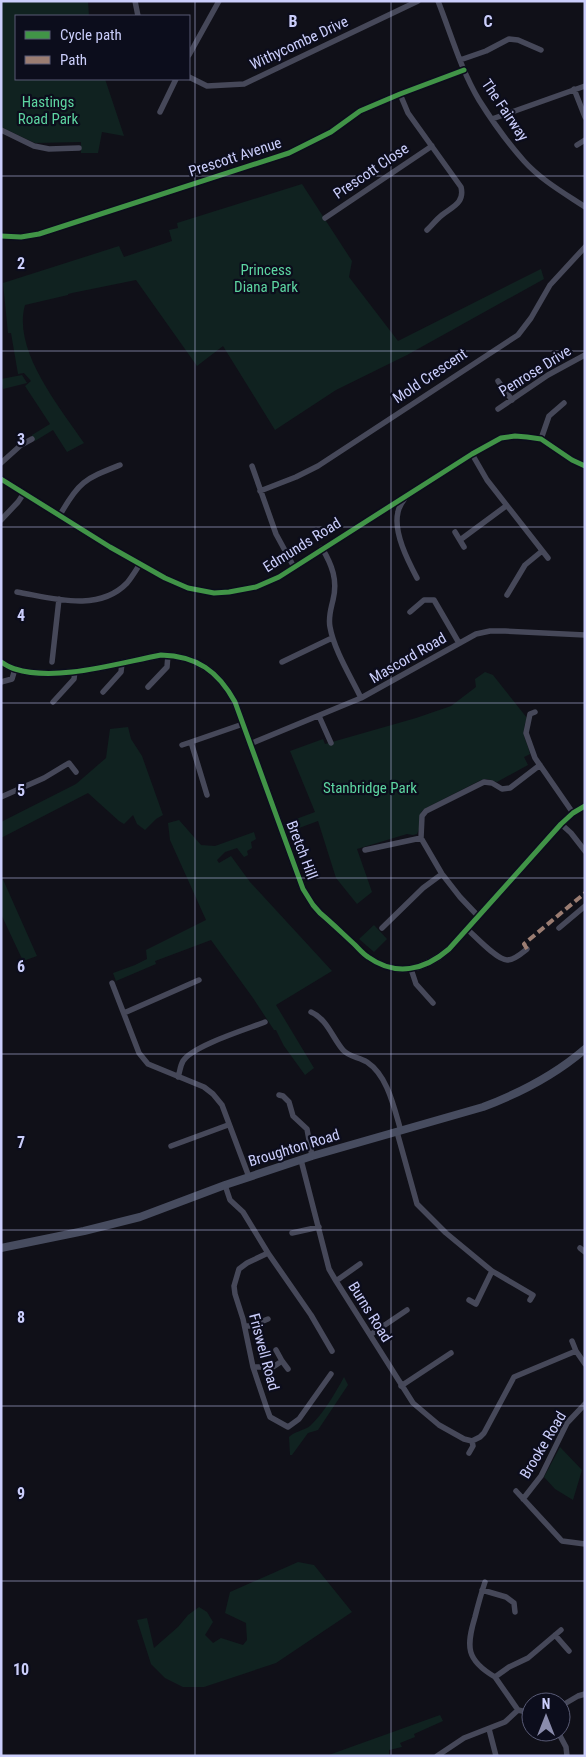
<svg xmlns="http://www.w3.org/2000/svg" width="586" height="1757" font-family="'Roboto Condensed',sans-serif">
  <rect width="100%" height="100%" fill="#101018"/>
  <path fill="#102220" d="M1 1H88L89 16H16V79H105L124 136 102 132 98 153H81V142L35 143 1 127Z
    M302 184 352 261 349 277 398 341 541 269 544 279 407 355 336 390 275 430 223 346 197 366 136 280 72 293 68 294V295L25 305C12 350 60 408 84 443L67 452 53 430 35 441 32 439V435L50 424 25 386 31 381 24 373 18 374 11 333H8L3 283 119 246 124 257 172 241 169 230 178 228 177 223Z
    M22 375 27 383 3 389 1 379Z
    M485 672 493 675 527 718C520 737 526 737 530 754L524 757 528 765 497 782 487 779 481 780 424 809 421 812 420 827 417 834 413 835 407 834 357 849 372 892 357 904 336 878 318 821 291 831 288 822 315 812 290 751 323 739 325 744 416 718 451 706 476 687 475 679Z
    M128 727 131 739 142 756 163 815 156 819 145 830 137 824 133 815 124 824 119 821 88 793 1 838V822L76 784 106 758 110 729Z
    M179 820 201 845 215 846 254 832 256 839 251 842 252 848 247 851 248 855 244 857 237 848 225 852 217 860 219 863 231 856 250 882 332 971 276 1005 314 1068 305 1075 284 1046 276 1030H274L253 998 211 940 155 961 156 964 116 981 113 973 135 965 147 959 146 950 206 920 170 840 168 823Z
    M1 875 37 956 23 961 1 914Z
    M374 925 387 939 374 952 359 939Z
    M344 1377 348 1385 318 1430 308 1433 292 1455H290L289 1437C295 1431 303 1431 310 1426 323 1414 336 1392 344 1377Z
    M560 1447 582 1470 573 1500 555 1489 544 1477Z
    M298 1562 314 1565 352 1612 276 1663 204 1687H183L165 1678 151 1664 137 1620 147 1618 154 1648 178 1627 188 1615 199 1607 207 1612 213 1622 205 1635 213 1643 221 1638 243 1645 247 1640 246 1623 225 1613 230 1592Z
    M440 1715 443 1721 414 1734 415 1737 400 1743 402 1747 389 1750V1756H326Z"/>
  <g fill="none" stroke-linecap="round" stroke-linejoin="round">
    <path stroke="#464859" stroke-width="5.5" d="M135 1 138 16
      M438 1C451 34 461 70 479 100 492 121 508 143 524 161 541 180 564 193 585 207
      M189 55 219 1
      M460 60 486 51 509 39 518 40 541 50
      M189 77 207 86 244 84 418 1
      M574 89 585 117
      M400 94 408 113 461 187C465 203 452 207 442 215 437 219 432 225 427 230
      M160 112 176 79
      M492 119 585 86
      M1 130 34 146 49 149 79 148
      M577 145 585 140
      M325 218 432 146
      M1 236 21 237 39 234 289 153 331 132 360 111 400 94 464 70
      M498 381 512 400
      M498 409 548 375 585 355
      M541 439 549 416 564 403
      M472 454 487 480 548 558
      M1 463 21 445 32 439
      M252 466 276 534 294 567
      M1 479 110 547 165 578 188 588 214 593 229 592 256 587 279 577 472 454 501 438 515 436 527 437 541 439 572 460 585 466
      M260 491 296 477 318 466 518 335 531 318 550 285 585 247
      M405 498C402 502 399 507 398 512 393 532 408 561 417 578
      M60 515C79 481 85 479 120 465
      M1 520 18 502 24 493
      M455 532 464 547
      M460 540 506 506
      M322 548C332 565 338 580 333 600 331 609 328 617 330 627 334 650 351 677 361 698
      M17 592C52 598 98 613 127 583 132 577 136 570 140 564
      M507 595 525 565 542 551
      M410 612 424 600H434L459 643
      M52 662 59 599
      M282 662 332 638
      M1 682 12 679 15 669
      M148 687 167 667 168 655
      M103 692 121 672 122 663
      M53 702 74 679 75 671
      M535 712 530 714 526 733 535 758 573 813
      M319 716 331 743
      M250 744 361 698 476 634 490 631H505L585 635
      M182 745 191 742
      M207 795 191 742 243 724
      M1 797 44 778 69 763 76 772
      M561 824 571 833 585 851
      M421 838 422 816 426 811 484 782 492 783 502 789 510 788 540 765
      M365 850 421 838 442 874 460 897 478 916
      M382 928 423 888 442 874
      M559 928 585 906
      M467 929C475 936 497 960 507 960 515 960 522 953 527 949
      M411 969 416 984 433 1003
      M112 983 139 1053 148 1064 204 1087 213 1094 222 1105 249 1177
      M311 1012C327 1019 332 1037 343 1050 349 1057 359 1057 367 1062 388 1076 394 1108 401 1131
      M124 1013 199 980
      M178 1077C180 1072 180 1066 183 1061 192 1046 247 1029 265 1022
      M279 1095 283 1096 289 1102 293 1116 307 1129 312 1156
      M397 1132 417 1204 446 1233 492 1271 533 1295 530 1300
      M171 1146 228 1125
      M301 1160 329 1269 336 1281 413 1403 439 1425 464 1439 472 1441
      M225 1185 230 1200 243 1212 268 1253 247 1263 239 1269 234 1286 235 1294 243 1319 253 1367 266 1406 270 1417 288 1427 299 1419 331 1374
      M292 1233 319 1227
      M580 1248 585 1252
      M268 1253 311 1315 332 1351
      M336 1281 360 1264
      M469 1300 476 1304 492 1271
      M245 1326H251L268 1319
      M370 1335 407 1310
      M572 1341 576 1351 585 1364
      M276 1350 282 1361
      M253 1367H273L282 1361 288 1369
      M401 1386 451 1353
      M469 1453 473 1446 472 1441 480 1437 484 1433 514 1377 576 1351
      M516 1491 562 1541 585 1544
      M523 1499 541 1476 567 1423 585 1404
      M485 1582C481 1594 478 1605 475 1617 466 1647 466 1660 495 1677
      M482 1590 506 1597 514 1603 515 1612
      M555 1635 569 1651
      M561 1706 578 1696 585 1694
      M518 1710 495 1677 509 1667 528 1658 561 1630
      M489 1729 496 1756
      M558 1732 566 1747 567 1756
      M437 1756 464 1738 505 1722 518 1710 531 1713"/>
    <path stroke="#464859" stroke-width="7" d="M1 662C6 665 10 668 15 669 57 682 118 663 161 655 197 656 218 671 235 702L303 889 313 905 320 913C332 923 343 934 354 944 359 949 363 954 368 957 396 977 425 970 449 949L561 824 573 813 585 806"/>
    <path stroke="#474c5f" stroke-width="8" d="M1 1248 84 1231 140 1217 225 1185 312 1156 483 1107C520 1093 555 1075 585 1049"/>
    <path stroke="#9b7d72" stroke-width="4" stroke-dasharray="8 4" stroke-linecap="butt" d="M527 949 524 944 585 893"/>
    <g stroke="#0c0d1c" stroke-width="8">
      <path id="cycleway" d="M1 236 21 237 39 234 289 153 331 132 360 111 400 94 464 70
        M1 479 110 547 165 578 188 588 214 593 229 592 256 587 279 577 472 454 501 438 515 436 527 437 541 439 572 460 585 466
        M1 662C6 665 10 668 15 669 57 682 118 663 161 655 197 656 218 671 235 702L303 889 313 905 320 913C332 923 343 934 354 944 359 949 363 954 368 957 396 977 425 970 449 949L561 824 573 813 585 806"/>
    </g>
    <use href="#cycleway" stroke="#419447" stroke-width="5"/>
  </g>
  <path fill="none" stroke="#cbcefb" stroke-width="1" stroke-opacity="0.55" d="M195 1V1756M391 1V1756M1 176H585M1 351H585M1 527H585M1 703H585M1 878H585M1 1054H585M1 1230H585M1 1406H585M1 1581H585"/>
  <g text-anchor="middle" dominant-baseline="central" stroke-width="4.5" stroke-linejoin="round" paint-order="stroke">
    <g font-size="15" fill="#cbcefb" stroke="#0c0d1c">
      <text transform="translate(299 43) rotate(-25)">Withycombe Drive</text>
      <text transform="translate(505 110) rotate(56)">The Fairway</text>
      <text transform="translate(235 157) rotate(-18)">Prescott Avenue</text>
      <text transform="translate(371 171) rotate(-34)">Prescott Close</text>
      <text transform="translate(535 371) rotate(-32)">Penrose Drive</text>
      <text transform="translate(430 376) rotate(-34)">Mold Crescent</text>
      <text transform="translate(302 545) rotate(-32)">Edmunds Road</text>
      <text transform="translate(408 658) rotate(-30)">Mascord Road</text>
      <text transform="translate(302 850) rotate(69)">Bretch Hill</text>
      <text transform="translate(294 1148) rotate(-17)">Broughton Road</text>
      <text transform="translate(370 1312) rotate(58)">Burns Road</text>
      <text transform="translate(264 1352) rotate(75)">Friswell Road</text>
      <text transform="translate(543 1445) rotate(-59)">Brooke Road</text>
    </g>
    <g font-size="15" fill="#5dd5a1" stroke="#0c0d1c">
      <text x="48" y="102">Hastings<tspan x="48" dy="17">Road Park</tspan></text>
      <text x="266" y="270">Princess<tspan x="266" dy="17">Diana Park</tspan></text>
      <text x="370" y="788">Stanbridge Park</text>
    </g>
  </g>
  <g font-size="16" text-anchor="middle" font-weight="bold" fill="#cbcefb" stroke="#0c0d1c" stroke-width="4.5" stroke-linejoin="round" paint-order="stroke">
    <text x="293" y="27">B</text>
    <text x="488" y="27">C</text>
    <text x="21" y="269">2</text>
    <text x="21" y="445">3</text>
    <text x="21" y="621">4</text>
    <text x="21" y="796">5</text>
    <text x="21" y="972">6</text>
    <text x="21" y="1148">7</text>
    <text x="21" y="1323">8</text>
    <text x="21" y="1499">9</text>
    <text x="21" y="1675">10</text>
  </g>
  <rect width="586" height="1757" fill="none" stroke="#cbcefb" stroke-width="5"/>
  <rect x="15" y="15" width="175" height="65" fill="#0c0d1c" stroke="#585a75"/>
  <rect x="25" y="31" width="25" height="8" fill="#419447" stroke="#585a75"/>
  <text x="60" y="40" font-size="15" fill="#cbcefb">Cycle path</text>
  <rect x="25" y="56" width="25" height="8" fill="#9b7d72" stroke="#585a75"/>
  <text x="60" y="65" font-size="15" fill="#cbcefb">Path</text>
  <g transform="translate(546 1717)"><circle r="24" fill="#0c0d1c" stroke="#585a75"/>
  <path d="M0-4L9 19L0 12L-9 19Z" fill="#8a8cac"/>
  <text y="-8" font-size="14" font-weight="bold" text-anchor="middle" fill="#cbcefb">N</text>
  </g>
</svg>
